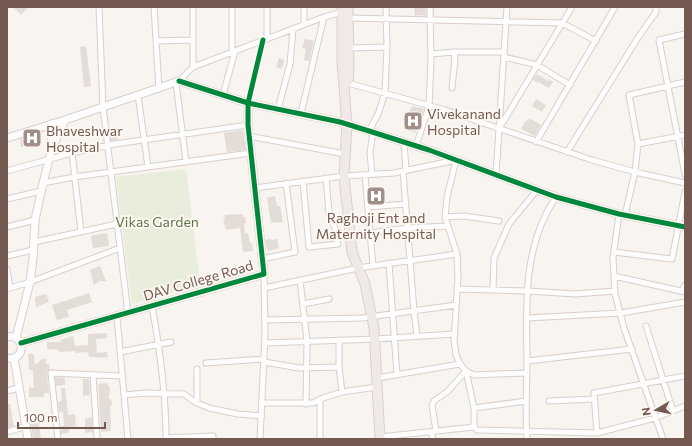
<svg xmlns="http://www.w3.org/2000/svg" width="692" height="446" font-family="Commissioner,sans-serif">
  <rect width="100%" height="100%" fill="#f8f4f0"/>
  <path fill="#e8eddc" d="M186 169 200 285 132 304 116 177Z"/>
  <path fill="#e4dcd7" d="M13 7H28L21 15Z
    M414 7H426V16L421 15 415 16Z
    M305 39 314 41 309 61 304 60 306 49 302 48Z
    M86 46 91 86 84 87 80 47Z
    M279 58 284 60 282 69 276 67Z
    M537 74 548 81 549 79 553 82 549 88 538 82V83L533 80Z
    M536 99 546 105 542 112 532 106Z
    M412 106 424 109 415 133 403 128Z
    M529 118 541 125 535 136 521 129 526 120 528 121Z
    M243 130 246 150 227 152 224 133Z
    M117 131 119 139 111 141 110 132Z
    M40 134 42 143 21 147 20 139Z
    M383 190 384 201 371 202 370 191Z
    M275 196 277 206H280L283 222 271 223 267 198Z
    M235 214V215L243 214V217H245L246 223 244 224 245 234 248 233 250 243H252L253 251 243 252 240 228 226 230 223 220H225L224 215Z
    M107 233 109 246 93 248 91 236Z
    M271 239V240L277 239 279 248 268 251 265 240Z
    M100 266 106 281H99L94 285 90 270Z
    M89 293 92 302 67 310 69 317 57 320 52 305Z
    M46 294 49 302 36 307 35 297Z
    M107 333V338L96 339 97 353 107 352 108 357 95 358V357H89L88 352 75 353V351L59 352V350L47 349V342H61L60 340 73 336 75 346 88 345V334Z
    M28 354H34L35 365 43 358 46 359V364H49L50 369 48 371 47 373 49 393H44V397H29V387L34 388 33 370H29Z
    M55 377 65 378V385L56 386Z
    M83 379H89L90 395 83 396Z
    M107 383 110 388 109 399H111L112 405 110 406 111 431 101 432 98 384Z
    M61 388H65L68 415 75 414 76 426 69 427V433L61 434V426H64L63 412H59L58 402 62 401Z
    M7 404H10L14 426 7 428Z
    M92 417 93 432 85 433V419Z
    M39 423 41 439H33L31 424Z"/>
  <g fill="none" stroke-linecap="round" stroke-linejoin="round">
    <g stroke="#d7cfcc" stroke-width="7">
      <path id="street" d="M99 7 103 107 128 313
        M154 7 159 89
        M193 7V67
        M232 7V52
        M267 7V39
        M304 7V24
        M348 18 562 23 596 41
        M685 34 659 40 685 174
        M156 41 193 40
        M349 48 387 47
        M431 54 454 52H504
        M504 57 537 65 570 85
        M179 81 193 67 324 17 342 12
        M176 83 186 162
        M348 83 445 110 592 160 635 172 685 183
        M452 88 455 59 454 52
        M138 95 148 167
        M223 95 235 51
        M248 103 263 40
        M278 109 290 64 293 29
        M301 113 324 17
        M500 127 572 7
        M369 131 379 112 385 92 387 47 386 7
        M249 136 345 154
        M404 142 406 170
        M536 142 615 7
        M638 144 685 135
        M416 146 429 106 431 61 430 7
        M567 152 639 36 656 12V7
        M72 153 81 232
        M7 171 72 153 108 145 248 125
        M403 171 414 311 417 336
        M372 174 370 153 373 132
        M365 175 373 266
        M496 175 507 7
        M303 181 309 247 338 244 336 231 329 213 326 178
        M43 183 74 177 251 153
        M255 188 344 176 394 173 456 160 447 197 445 217 457 254 458 278 454 340 456 355 460 364 466 371 474 375 526 373
        M7 199 41 191
        M368 207 406 204
        M619 214 613 258 615 294 624 328 663 439
        M625 215 635 172 638 144 629 95 685 82
        M445 217 464 216 499 221
        M7 227 35 220
        M370 233 407 228 448 226
        M34 242 117 224
        M614 252 672 259 685 192
        M7 256 33 250
        M262 259 295 252 286 183
        M389 263 397 375
        M7 269 10 288
        M614 276 685 292
        M300 280 307 341 306 404
        M264 288 358 268 457 254
        M7 289 30 282 120 248
        M457 289 528 291 575 294 615 291
        M493 290 494 258 509 224 537 190
        M682 291 685 285
        M303 304 329 299
        M152 306C160 350 166 393 166 438L213 436V439
        M117 317 128 439
        M527 318 621 313 685 302
        M265 320 362 318 456 305
        M646 326 673 411
        M339 340V367L342 392
        M265 343 375 339 455 334
        M120 352 171 342
        M527 361 632 349
        M264 362 299 368 339 367
        M206 363 264 359
        M197 369V403
        M93 375 97 439
        M377 378 460 364
        M7 391 19 388
        M124 395 146 393 184 394 195 402 209 408 238 414 262 416
        M320 400V439
        M549 401 594 399
        M262 403H313L323 398 342 392 377 387
        M474 427V408L526 401
        M436 431 432 405 434 401 448 391 466 371 474 408
        M7 432 27 426
        M431 432 433 439
        M597 433 655 418 685 406
        M380 437 474 427 477 430 597 433 594 393 685 376
        M58 439 51 373 122 376
        M260 439 265 335 264 274
        M527 439C525 413 527 386 527 360 526 304 523 245 556 197"/>
    </g>
    <g stroke="#d7cfcc" stroke-width="9">
      <path id="secondary" d="M51 124 52 148
        M7 138 65 120 179 81 248 103 340 122 369 131 429 150 556 197 619 214 685 227
        M7 337C26 333 26 362 7 358
        M16 338 30 282 33 258 35 220 43 183 52 148 65 120
        M21 343 264 274 248 125V103
        M14 358 28 439"/>
    </g>
    <g stroke="#d9d0cd" stroke-width="11">
      <path id="highway" d="M342 7V62L347 124 344 176 352 252 365 284 374 328 380 439
        M348 81 349 70 348 7"/>
    </g>
    <use href="#street" stroke="#fefdfd" stroke-width="5"/>
    <use href="#secondary" stroke="#fefdfd" stroke-width="7"/>
    <use href="#highway" stroke="#f0e9e8" stroke-width="9"/>
    <g stroke="#fef8f2" stroke-width="8">
      <path id="cycleway" d="M179 81 248 103 340 122 369 131 429 150 556 197 619 214 685 227
        M21 343 264 274 248 125V103L263 40"/>
    </g>
    <use href="#cycleway" stroke="#00873e" stroke-width="5"/>
  </g>
  <defs>
    <g id="hospital-square" transform="scale(1)"><rect x="-9" y="-9" width="18" height="18" rx="4" fill="#a28f89" stroke="#fef8f2"/><path d="M-5-5h3v3.5h4V-5h3V5h-3V1.5h-4V5h-3Z" fill="#fff"/></g>
  </defs>
  <g fill-rule="evenodd">
    <use href="#hospital-square" x="413" y="121"/>
    <use href="#hospital-square" x="32" y="138"/>
    <use href="#hospital-square" x="376" y="196"/>
  </g>
  <g text-anchor="middle" dominant-baseline="central" stroke-width="3.5" stroke-linejoin="round" paint-order="stroke">
    <g font-size="14" fill="#745951" stroke="#fef8f2" text-anchor="start">
      <text x="427" y="113">Vivekanand<tspan x="427" dy="16">Hospital</tspan></text>
      <text x="46" y="130">Bhaveshwar<tspan x="46" dy="16">Hospital</tspan></text>
      <text x="376" y="217" text-anchor="middle">Raghoji Ent and<tspan x="376" dy="16">Maternity Hospital</tspan></text>
    </g>
    <g font-size="14" fill="#5d784a" stroke="#fef8f2">
      <text x="157" y="221">Vikas Garden</text>
    </g>
    <g font-size="14" fill="#745951" stroke="#fef8f2">
      <text transform="translate(198 280) rotate(-16)">DAV College Road</text>
    </g>
  </g>
  <rect width="692" height="446" fill="none" stroke="#745951" stroke-width="16"/>
  <g transform="translate(656 410) rotate(261)" stroke="#fef8f2" stroke-width="3" paint-order="stroke">
  <path d="M0-3L7 15L0 10L-7 15Z" fill="#745951"/>
  <text y="-6" font-size="11" font-weight="bold" text-anchor="middle" fill="#745951">N</text>
  </g>
  <path d="M18 422v6h87v-6" fill="none" stroke="#745951" stroke-width="2"/>
  <text x="24" y="422" font-size="12" fill="#745951" stroke="#fef8f2" stroke-width="3" paint-order="stroke">100 m</text>
</svg>
